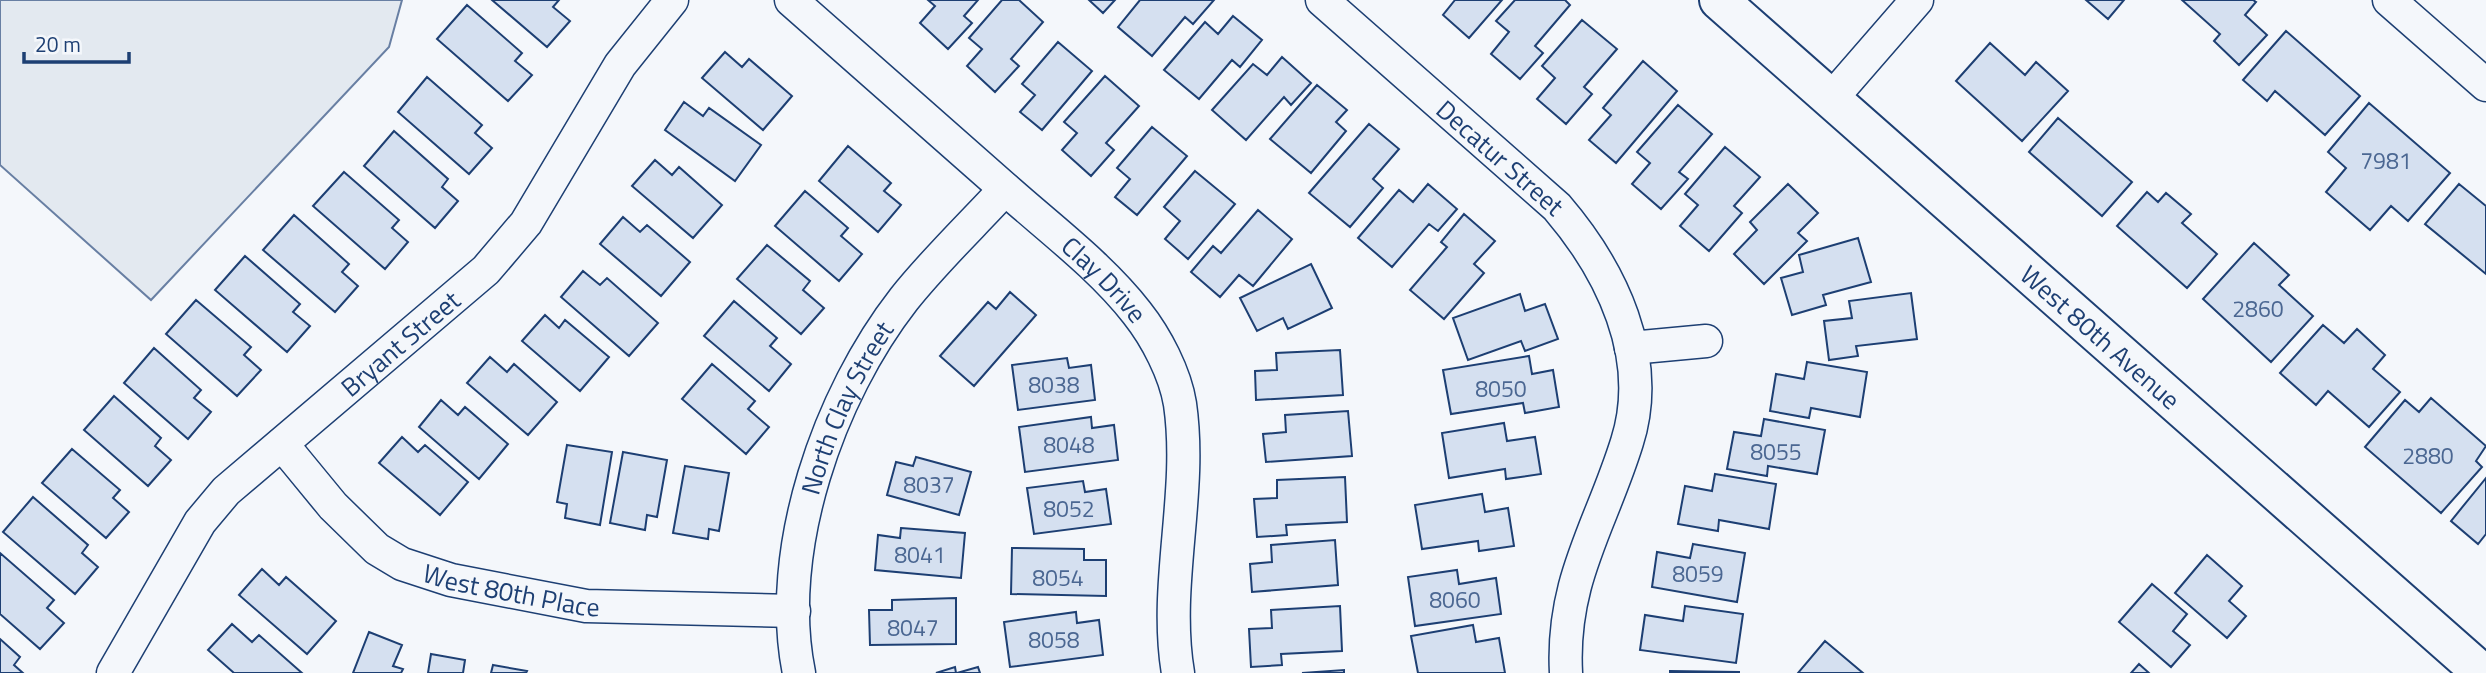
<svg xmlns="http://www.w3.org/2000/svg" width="2486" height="673" font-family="'Titillium Web',sans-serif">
  <rect width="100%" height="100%" fill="#f4f7fb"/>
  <path fill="#e3e9f0" stroke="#687fa3" stroke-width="2" d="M0 0H402L389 47 151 300 0 165Z"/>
  <path fill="#d5e0f0" stroke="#1d3f73" stroke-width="2" d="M492 0H559L553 7 570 21 547 47Z
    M928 0H978L964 16 972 23 948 49 920 23 935 6Z
    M1002 0H1019L1043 22 1011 59 1019 66 995 92 967 66 982 49 969 38Z
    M1089 0H1115L1103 13Z
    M1140 0H1214L1193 24 1185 17 1152 56 1118 27Z
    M1455 0H1502L1469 38 1443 15Z
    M1515 0H1565L1570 5 1535 46 1543 53 1520 79 1491 54 1509 32 1496 21Z
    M2086 0H2124L2108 19Z
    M2182 0H2253L2256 2 2245 15 2267 35 2239 65 2214 41 2220 34Z
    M467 5 522 53 515 61 532 75 508 101 437 39Z
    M1233 16 1262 40 1240 67 1232 60 1199 99 1164 70 1205 22 1218 34Z
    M1582 20 1617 49 1584 87 1592 94 1566 124 1537 99 1555 78 1542 66Z
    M2286 31 2360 96 2325 135 2275 91 2267 101 2243 80Z
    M1058 42 1092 71 1042 130 1020 112 1035 95 1022 84Z
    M1990 43 2025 75 2036 62 2068 91 2022 141 1956 81Z
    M725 52 742 67 749 59 792 96 763 130 702 78Z
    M1282 57 1311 83 1291 105 1284 97 1246 140 1212 110 1253 64 1267 75Z
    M1643 61 1677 91 1616 163 1589 140 1611 115 1603 108Z
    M1105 76 1139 106 1106 143 1114 150 1091 176 1062 150 1077 133 1064 122Z
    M427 77 482 125 475 133 492 148 469 174 398 112Z
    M1317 85 1347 110 1336 122 1346 131 1311 173 1270 139Z
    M684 102 703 116 709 108 761 145 735 181 665 130Z
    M2369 103 2450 173 2408 221 2391 206 2370 230 2326 192 2346 168 2328 152Z
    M1678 105 1712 134 1679 172 1688 179 1661 209 1632 184 1650 163 1637 152Z
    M2058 118 2132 182 2102 216 2029 152Z
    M1369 124 1399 149 1373 179 1383 188 1350 227 1309 193Z
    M1152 127 1187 156 1137 215 1115 197 1130 179 1117 168Z
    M394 131 448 179 442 187 458 201 435 228 364 166Z
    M848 146 891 183 884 191 901 205 878 232 819 181Z
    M1725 147 1760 177 1734 206 1742 213 1709 251 1680 226 1698 205 1685 194Z
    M655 160 672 175 679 167 722 205 693 238 632 186Z
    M1195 171 1235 204 1188 259 1165 239 1180 221 1164 207Z
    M344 172 399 220 392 228 408 242 385 269 313 206Z
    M1428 184 1457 209 1438 231 1429 224 1392 267 1358 238 1399 190 1413 202Z
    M1788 184 1818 213 1798 233 1807 241 1764 284 1734 254 1757 230 1750 222Z
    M2459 184 2486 206V274L2425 224Z
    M805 191 848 228 841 236 862 254 839 281 775 226Z
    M2147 192 2158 202 2166 193 2191 214 2182 223 2217 254 2187 288 2117 226Z
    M1258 210 1292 239 1253 286 1239 275 1220 297 1191 272 1213 246 1221 253Z
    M1464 214 1495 241 1474 264 1484 273 1444 319 1410 290 1447 247 1441 242Z
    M294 215 349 264 342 272 358 286 335 312 263 250Z
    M623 217 640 232 647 225 690 262 661 296 600 244Z
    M1858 238 1871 282 1823 295 1826 305 1792 315 1781 278 1803 272 1799 255Z
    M2254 243 2289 275 2279 285 2313 316 2271 362 2203 299Z
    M767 245 810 281 803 290 824 308 801 334 737 279Z
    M245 256 300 304 293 312 310 326 287 352 215 290Z
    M1311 264 1332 308 1288 329 1283 318 1257 331 1240 298Z
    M583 271 600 285 607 278 658 323 629 356 561 297Z
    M1010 292 1036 315 974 386 940 356 988 302 996 309Z
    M1911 293 1917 339 1856 346 1858 356 1829 360 1824 321 1852 318 1849 301Z
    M1520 294 1525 311 1545 304 1558 339 1525 351 1521 341 1468 360 1453 318Z
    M196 300 251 347 244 355 261 370 237 396 166 334Z
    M734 301 777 338 770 346 791 364 769 391 704 336Z
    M545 315 559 328 565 320 609 357 580 391 522 341Z
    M2323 325 2344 343 2357 329 2385 355 2373 369 2400 392 2369 427 2328 391 2316 405 2280 373Z
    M154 348 201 390 194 398 211 412 188 439 124 383Z
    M1340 350 1343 395 1256 400 1255 371 1277 370 1276 353Z
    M1529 356 1532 374 1553 370 1559 407 1525 413 1523 403 1451 414 1443 370Z
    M490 357 507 372 514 364 557 402 528 435 467 383Z
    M1067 358 1069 368 1091 365 1095 400 1018 410 1012 365Z
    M1807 362 1867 372 1860 417 1811 408 1809 418 1770 411 1776 374 1804 379Z
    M712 364 755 401 748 409 769 427 746 454 682 399Z
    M114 396 161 438 155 446 171 460 148 486 84 430Z
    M2431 398 2486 446 2476 461 2482 467 2441 513 2365 447 2405 400 2419 412Z
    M441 400 458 415 465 407 508 444 479 479 419 427Z
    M1348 411 1352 456 1266 462 1263 434 1286 432 1285 415Z
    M1091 417 1092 428 1114 425 1118 460 1025 472 1019 427Z
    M1764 419 1825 430 1817 474 1768 466 1767 476 1727 469 1734 432 1761 436Z
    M1504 423 1507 441 1535 437 1541 474 1506 479 1505 469 1449 478 1442 433Z
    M402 437 418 452 425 445 468 482 440 515 379 463Z
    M567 445 612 452 600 525 565 518 567 504 557 502Z
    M72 449 120 490 113 498 129 512 106 538 42 483Z
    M623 452 667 460 657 517 647 515 645 530 610 523Z
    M916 457 971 472 959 515 887 495 896 462 913 466Z
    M685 466 729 473 719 531 709 529 708 539 673 533Z
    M1715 474 1776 484 1769 529 1719 520 1718 531 1678 524 1685 486 1712 491Z
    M1345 477 1347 522 1286 525 1287 535 1257 537 1254 499 1277 498V480Z
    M2486 478V534L2478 544 2451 521Z
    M1083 481 1085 492 1106 489 1111 524 1034 534 1027 488Z
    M1482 494 1485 512 1508 508 1514 546 1479 551 1478 541 1422 549 1415 505Z
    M33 497 88 545 82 553 98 567 75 594 3 532Z
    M901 528 965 533 961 578 875 570 878 535 900 538Z
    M1335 540 1338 585 1252 592 1250 564 1272 562 1271 545Z
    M1693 544 1745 553 1737 602 1652 587 1657 552 1690 558Z
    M1012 548 1084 549V560H1106V596L1011 594Z
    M0 553 54 600 47 608 64 623 40 649 0 614Z
    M2207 555 2242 586 2229 601 2246 616 2227 638 2175 593Z
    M262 569 279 585 286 577 336 621 307 654 239 595Z
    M1457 570 1459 584 1496 578 1501 614 1415 626 1408 577Z
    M2152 584 2187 614 2173 631 2190 645 2171 667 2119 622Z
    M956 598V644L870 645 869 610H892V600Z
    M1340 606 1342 651 1281 654 1282 665 1251 667 1249 629 1272 628 1271 610Z
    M1685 606 1743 614 1736 663 1640 650 1645 615 1683 621Z
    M1076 612 1077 623 1099 620 1103 655 1010 667 1004 622Z
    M232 624 252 642 259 635 302 673H234L208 650Z
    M1473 625 1476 642 1499 638 1505 673H1418L1411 636Z
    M369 632 402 645 393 666 403 669 401 673H353Z
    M0 639 20 657 14 665 23 673H0Z
    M1825 641 1863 673H1798Z
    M431 654 465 660 463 673H428Z
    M2139 664 2149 673H2131Z
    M493 665 527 671 526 673H491Z
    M955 667 956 673H936Z
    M978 667 980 673H957Z
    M1344 670V673H1302Z
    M1670 671 1739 672V673H1670Z"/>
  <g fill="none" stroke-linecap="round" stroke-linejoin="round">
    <g stroke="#1d3f73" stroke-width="35">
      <g id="minor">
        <path id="s1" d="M791 0C864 64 937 129 1010 193 1053 231 1102 268 1137 313 1156 337 1175 373 1180 404 1193 494 1163 584 1178 673"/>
        <path id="s2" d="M1322 0 1557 207C1611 270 1654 357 1627 442 1601 526 1561 580 1566 673"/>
        <path d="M2389 0 2486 85"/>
        <path d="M1831 99 1917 0"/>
        <path d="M1631 348 1706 341"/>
        <path id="s3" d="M282 444 333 506 377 549 402 564 451 580 586 606 794 611"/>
        <path id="s4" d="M113 673 200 522 226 491 486 270 526 223 620 65 672 0"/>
        <path id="s5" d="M799 673C774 550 829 395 904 299 935 260 972 225 1005 189"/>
      </g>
    </g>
    <g stroke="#1d3f73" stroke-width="42">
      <g id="tertiary">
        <path id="s6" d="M1719 0 2482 673"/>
      </g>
    </g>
    <use href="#minor" stroke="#f4f7fb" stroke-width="32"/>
    <use href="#tertiary" stroke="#f4f7fb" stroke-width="38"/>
  </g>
  <g text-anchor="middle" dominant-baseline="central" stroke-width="5" stroke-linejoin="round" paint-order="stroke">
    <g font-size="23" fill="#4b6792">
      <text x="2386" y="160">7981</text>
      <text x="2258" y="308">2860</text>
      <text x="1054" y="384">8038</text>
      <text x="1501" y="388">8050</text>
      <text x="1069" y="444">8048</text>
      <text x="1776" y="451">8055</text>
      <text x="2428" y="455">2880</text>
      <text x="929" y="484">8037</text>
      <text x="1069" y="508">8052</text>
      <text x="920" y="554">8041</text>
      <text x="1698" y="573">8059</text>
      <text x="1058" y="577">8054</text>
      <text x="1455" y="599">8060</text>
      <text x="913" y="627">8047</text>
      <text x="1054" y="639">8058</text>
    </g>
    <g font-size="26" fill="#1d3f73" stroke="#f4f7fb">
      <text stroke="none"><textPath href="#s2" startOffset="238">Decatur Street</textPath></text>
      <text stroke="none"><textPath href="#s1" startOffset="420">Clay Drive</textPath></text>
      <text stroke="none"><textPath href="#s6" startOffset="509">West 80th Avenue</textPath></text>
      <text stroke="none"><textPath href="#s4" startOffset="443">Bryant Street</textPath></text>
      <text stroke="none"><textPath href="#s5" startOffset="275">North Clay Street</textPath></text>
      <text stroke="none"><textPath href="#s3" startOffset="284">West 80th Place</textPath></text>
    </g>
  </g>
  <path d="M24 52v10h105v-10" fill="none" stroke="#1d3f73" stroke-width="3.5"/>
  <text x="35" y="52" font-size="21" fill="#1d3f73" stroke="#f4f7fb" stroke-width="5" paint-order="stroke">20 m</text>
</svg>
